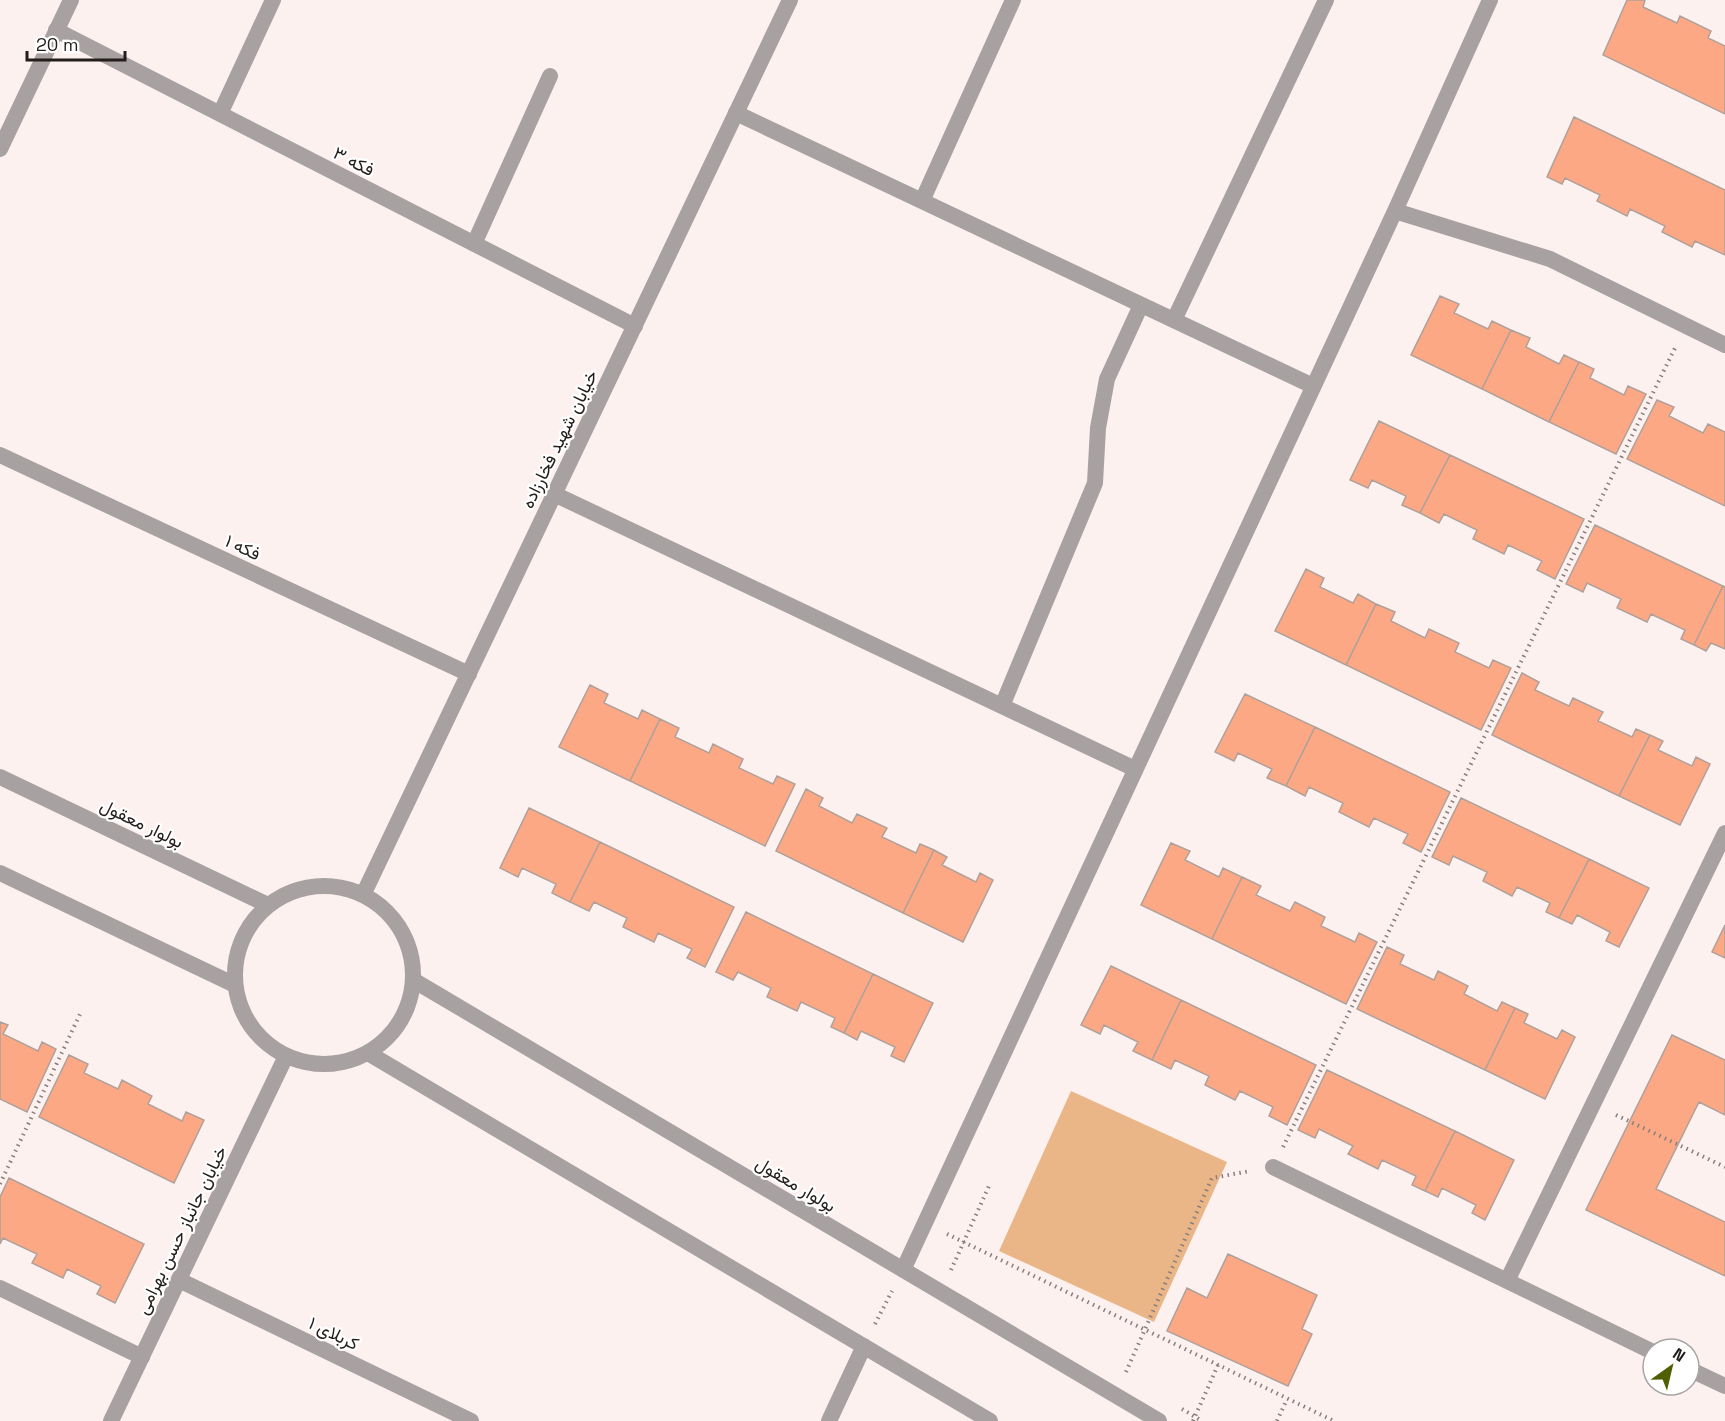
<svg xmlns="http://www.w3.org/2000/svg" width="1725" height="1421" font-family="'Space Grotesk',Vazirmatn,sans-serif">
  <rect width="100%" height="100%" fill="#fdf1f0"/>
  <path fill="#ebb687" d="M1071 1091 1227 1162 1154 1322 999 1251Z"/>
  <path fill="#fda884" stroke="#afa09a" stroke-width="1.5" d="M1627 0H1645L1643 7 1677 23 1680 16 1711 31 1708 38 1725 46V114L1603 55Z
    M1574 117 1725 190V255L1695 241 1692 247 1662 232 1665 226 1630 209 1627 216 1597 201 1600 195 1565 178 1562 184 1547 177Z
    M1440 296 1459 304 1454 313 1488 329 1492 321 1511 330 1482 389 1411 355Z
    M1511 330 1530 338 1526 347 1559 364 1564 355 1579 362 1549 422 1482 389Z
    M1579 362 1594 369 1590 378 1624 395 1628 386 1646 394 1616 454 1549 422Z
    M1657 400 1674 407 1669 416 1703 433 1708 424 1725 432V506L1627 459Z
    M1379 421 1450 455 1420 513 1402 505 1406 496 1372 480 1368 488 1350 480Z
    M1450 455 1584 519 1555 579 1537 570 1542 561 1508 545 1504 554 1473 539 1477 530 1444 514 1439 523 1420 513Z
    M1595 525 1723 586 1694 645 1681 639 1685 630 1651 614 1647 622 1617 608 1621 599 1587 583 1583 592 1566 584Z
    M1306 569 1324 578 1320 587 1353 603 1358 594 1376 604 1346 665 1275 631Z
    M1723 586 1725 587V649L1711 643 1706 651 1694 645Z
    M1376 604 1395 612 1391 621 1425 638 1429 629 1459 643 1455 652 1489 668 1493 660 1511 668 1481 730 1346 665Z
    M1522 673 1539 682 1535 690 1569 706 1573 698 1603 712 1598 721 1632 737 1636 729 1650 735 1619 796 1492 735Z
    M590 685 608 694 604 703 638 719 642 710 660 719 630 781 559 747Z
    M1245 694 1315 727 1286 786 1267 778 1272 769 1238 753 1234 761 1215 752Z
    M660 719 679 728 675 737 709 753 713 744 743 759 739 768 773 784 777 776 795 784 765 846 630 781Z
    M1315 727 1450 792 1421 852 1403 843 1408 834 1374 818 1369 827 1339 812 1343 803 1309 787 1305 796 1286 786Z
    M1650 735 1663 741 1658 750 1692 766 1696 757 1710 764 1680 825 1619 796Z
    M806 789 823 798 819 806 852 823 857 814 887 828 882 837 916 853 920 844 934 850 903 913 776 851Z
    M1461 798 1589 859 1559 918 1546 912 1550 903 1517 887 1512 896 1483 881 1487 872 1453 856 1449 865 1432 857Z
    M529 808 600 842 570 902 552 893 556 884 522 868 518 877 500 868Z
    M600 842 734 907 705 967 687 958 692 949 658 933 654 942 623 927 627 918 594 902 589 911 570 902Z
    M1171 843 1190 851 1185 860 1219 877 1223 868 1242 877 1212 939 1141 905Z
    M934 850 947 857 942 865 976 882 980 873 993 880 963 942 903 913Z
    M1589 859 1649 888 1619 947 1606 941 1610 932 1577 915 1572 924 1559 918Z
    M1242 877 1261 886 1256 895 1290 911 1295 902 1325 917 1321 926 1355 942 1359 933 1377 942 1346 1004 1212 939Z
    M746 912 873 974 844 1033 831 1027 835 1018 801 1002 797 1011 767 997 771 988 738 972 733 980 716 972Z
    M1725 925V958L1712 952Z
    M1387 947 1404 955 1400 964 1434 980 1438 971 1468 986 1464 994 1497 1011 1502 1002 1515 1008 1485 1070 1357 1009Z
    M1111 966 1181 1000 1152 1060 1133 1051 1138 1042 1104 1025 1100 1034 1081 1025Z
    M873 974 933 1003 904 1062 891 1056 895 1047 861 1031 857 1040 844 1033Z
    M1181 1000 1316 1065 1287 1125 1269 1116 1273 1107 1240 1091 1235 1100 1205 1085 1209 1076 1175 1060 1171 1069 1152 1060Z
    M1515 1008 1528 1014 1524 1023 1557 1039 1562 1030 1575 1037 1545 1099 1485 1070Z
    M0 1022 8 1025 3 1034 38 1051 42 1042 56 1049 27 1112 0 1099Z
    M1672 1035 1725 1060V1115L1699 1102 1656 1189 1725 1222V1276L1586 1210Z
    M69 1055 88 1064 84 1073 118 1089 122 1080 152 1096 148 1104 182 1121 186 1112 204 1120 174 1183 39 1117Z
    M1327 1070 1455 1131 1425 1191 1412 1185 1416 1176 1382 1160 1378 1169 1348 1154 1353 1146 1319 1129 1315 1138 1298 1130Z
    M1455 1131 1514 1160 1485 1220 1472 1213 1476 1205 1442 1188 1438 1197 1425 1191Z
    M9 1178 144 1244 115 1303 97 1294 101 1286 67 1269 63 1278 32 1263 37 1254 3 1238 0 1244V1197Z
    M1228 1254 1317 1295 1302 1329 1312 1334 1288 1386 1167 1331 1187 1288 1207 1298Z"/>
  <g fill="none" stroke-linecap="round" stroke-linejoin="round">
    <path stroke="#877f7e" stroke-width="4" stroke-dasharray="1.5 4.5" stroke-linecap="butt" d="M1616 1115 1725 1167
      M1283 1147 1675 348
      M0 1184 81 1012
      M947 1234 1334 1421
      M951 1270 989 1186
      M875 1324 892 1291
      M1126 1372 1212 1178 1250 1171
      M1182 1409 1202 1421
      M1193 1421 1218 1365
      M1277 1421 1287 1399"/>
    <path stroke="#a8a1a2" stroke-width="16" d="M1273 1167 1653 1352
      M1507 1281 1725 833
      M0 1288 142 1357
      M1689 1369 1725 1386"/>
    <path stroke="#a8a1a2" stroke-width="16" d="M56 30 635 326
      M736 113 1313 386
      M220 114 273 0
      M922 201 1013 0
      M474 244 550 76
      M1174 320 1326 0
      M0 455 469 674
      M554 494 1135 769
      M1002 706 1095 483 1098 428 1107 379 1141 305
      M179 1280 471 1421"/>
    <path stroke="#a8a1a2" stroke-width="16" d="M0 149 71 0
      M1395 211 1550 259 1725 345
      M0 777 268 905
      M0 873 235 985
      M235 975a89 89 0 1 1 178 0a89 89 0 1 1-178 0Z
      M363 895 790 0
      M413 980 1159 1421
      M368 1053 990 1421
      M903 1270 1395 211 1490 0
      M111 1421 286 1056
      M829 1421 864 1346"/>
  </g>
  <g text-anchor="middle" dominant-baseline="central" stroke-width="4.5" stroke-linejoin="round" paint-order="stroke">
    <g font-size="18" fill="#231d1c" stroke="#fff">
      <text transform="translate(354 161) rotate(27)">فکه ۳</text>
      <text transform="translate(559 439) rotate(-64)">خیابان شهید فخارزاده</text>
      <text transform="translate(243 547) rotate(25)">فکه ۱</text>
      <text transform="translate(142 823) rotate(26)">بولوار معقول</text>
      <text transform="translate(796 1184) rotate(31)">بولوار معقول</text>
      <text transform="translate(181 1230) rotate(-64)">خیابان جانباز حسن بهرامی</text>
      <text transform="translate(334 1333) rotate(26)">کربلای ۱</text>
    </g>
  </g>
  <g transform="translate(1671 1367) rotate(34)"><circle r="28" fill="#ffffff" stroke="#a7a5a4" stroke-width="1.5"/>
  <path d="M0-4.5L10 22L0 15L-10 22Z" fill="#4f5f02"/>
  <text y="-9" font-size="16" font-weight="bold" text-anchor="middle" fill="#231d1c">N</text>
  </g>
  <path d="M27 51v9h98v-9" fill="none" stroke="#231d1c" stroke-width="3"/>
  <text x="36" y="51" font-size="18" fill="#231d1c" stroke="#ffffff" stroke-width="4.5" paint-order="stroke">20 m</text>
</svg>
